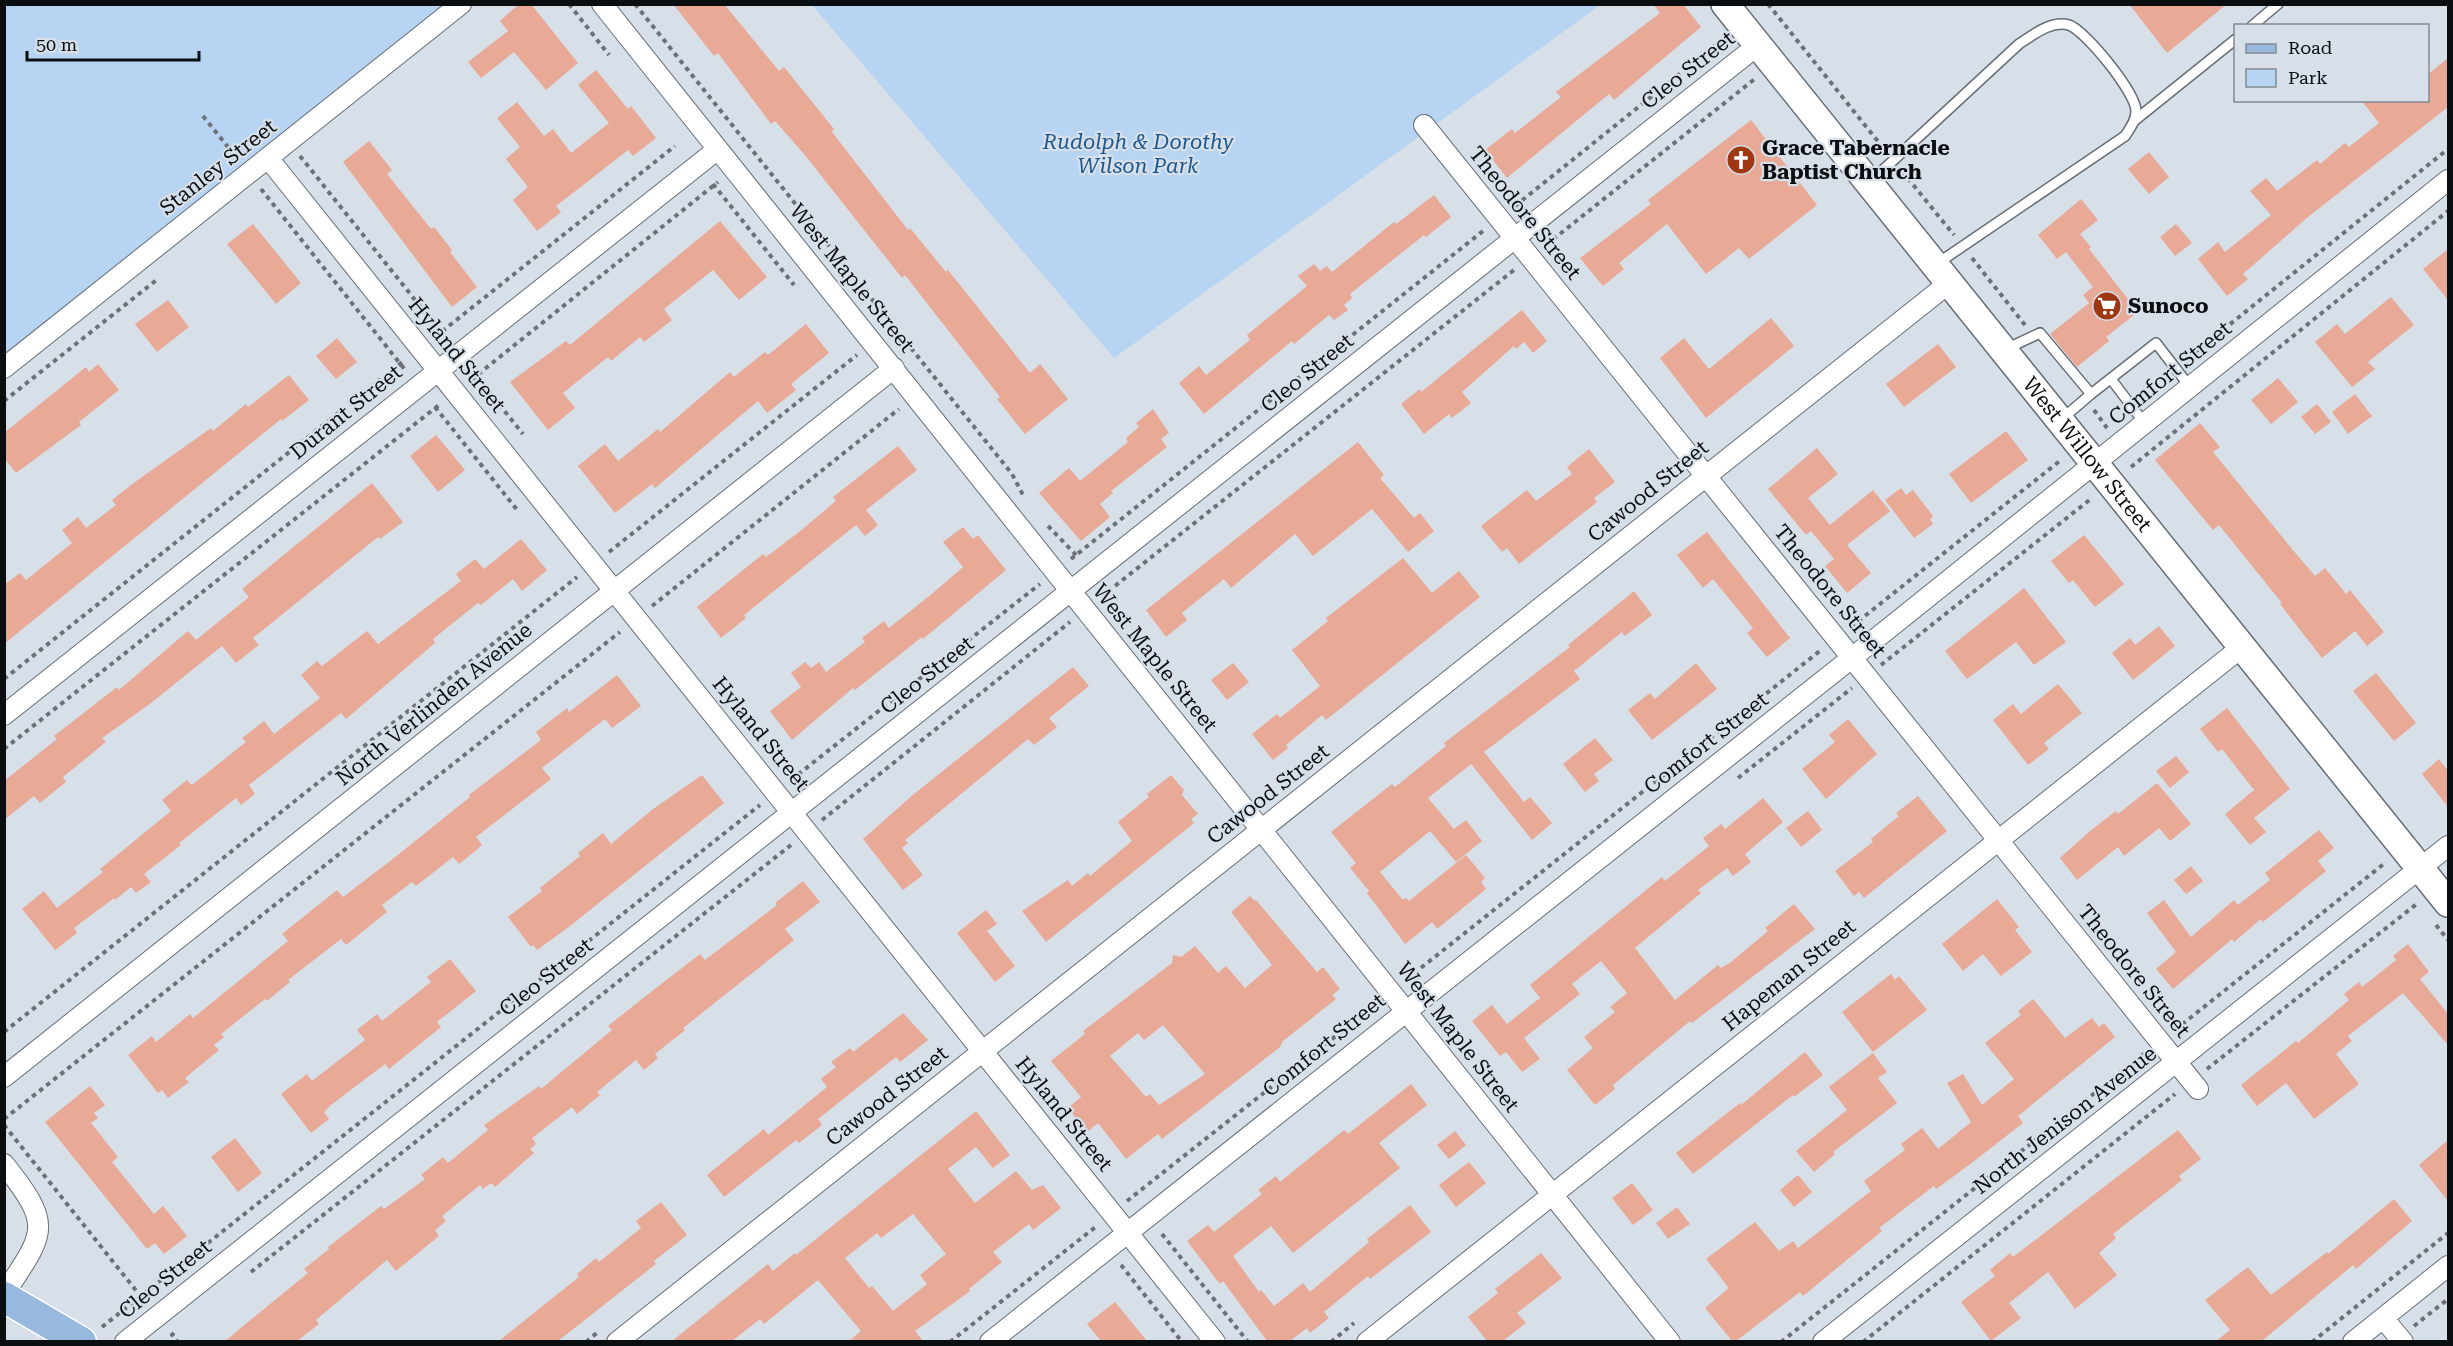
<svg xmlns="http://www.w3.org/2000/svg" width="2453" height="1346" font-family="'Roboto Serif',serif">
  <rect width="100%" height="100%" fill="#d7dfe8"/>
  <path fill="#b7d4f3" d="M5 5H469L5 373Z
    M812 5H1600L1114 358Z"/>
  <path fill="#e8aa96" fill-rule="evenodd" d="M519 4H531L578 63 546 90 514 52 481 78 468 62 508 31 500 21Z
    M673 4H724L779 71 784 67 834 129 832 132 908 230 910 228 946 272 948 270 1030 373 1040 364 1068 399 1025 434 997 399 1000 397 905 275 902 278 804 154 775 121 771 124 718 53 714 56Z
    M1653 4H1683L1701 27 1614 100 1609 94 1507 178 1485 150 1512 129 1515 133 1561 97 1556 92 1660 13Z
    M2129 4H2227L2167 53Z
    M2448 58V107L2308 217 2243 274 2248 279 2227 296 2198 259 2218 242 2225 252 2271 215 2250 191 2266 178 2277 191 2317 160 2320 164 2345 143 2349 147 2379 123 2361 100H2427V75Z
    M596 70 628 109 631 106 656 138 633 156 628 150 582 186 556 206 561 212 537 231 513 200 528 187 506 159 520 147 497 118 517 102 544 136 553 129 571 153 609 123 578 85Z
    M1751 120 1817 205 1749 259 1739 248 1706 274 1667 224 1619 263 1624 269 1603 286 1580 258 1651 204 1648 200Z
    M369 141 392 170 387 174 431 229 434 227 452 250 450 252 477 287 452 307 343 162Z
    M2149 152 2169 177 2149 194 2128 169Z
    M1434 195 1451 217 1426 237 1424 235 1350 294 1352 298 1344 305 1348 310 1334 320 1329 315 1294 344 1292 341 1204 414 1179 383 1199 366 1206 375 1250 340 1247 335 1307 286 1298 276 1314 264 1320 271 1327 266 1332 272 1394 222 1396 224Z
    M2081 199 2098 220 2080 234 2091 247 2089 249 2138 312 2106 337 2109 341 2077 367 2050 334 2089 303 2083 295 2093 287 2066 252 2057 259 2038 235Z
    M720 221 767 277 739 300 713 270 664 309 672 320 644 342 640 337 611 361 608 357 563 393 575 408 548 430 510 382 566 341 570 345Z
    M253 224 301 283 276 304 227 244Z
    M2176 224 2192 243 2175 256 2160 237Z
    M2448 249V300L2423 269Z
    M2391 297 2414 325 2368 362 2375 369 2352 387 2315 342 2337 324 2345 334Z
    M168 300 189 327 157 352 135 324Z
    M1522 310 1547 341 1533 353 1524 342 1516 349 1514 346 1462 392 1471 403 1452 418 1449 414 1424 434 1401 404 1420 389 1421 392Z
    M1771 318 1794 346 1706 418 1660 358 1684 338 1709 369Z
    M806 324 829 353 791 384 796 390 767 413 758 401 655 488 652 484 615 513 578 466 605 444 618 461 658 429 660 432 730 372 734 377 765 352 768 355Z
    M337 338 357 362 336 379 316 356Z
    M1938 344 1956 367 1904 407 1886 384Z
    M98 364 119 390 79 422 81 425 16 473 4 458V433L86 367 89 372Z
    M289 375 309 400 282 421 281 419 4 644V585L20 573 26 580 72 543 62 530 78 517 86 528 116 505 112 500 135 482 211 428 213 431 246 404 248 407Z
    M2278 378 2298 402 2271 424 2251 400Z
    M2355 394 2372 416 2348 434 2332 412Z
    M2317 404 2331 422 2315 434 2301 417Z
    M1153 409 1169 433 1161 439 1167 447 1111 491 1113 493 1100 504 1110 517 1081 541 1039 493 1069 468 1080 481 1128 442 1126 438 1139 427 1136 423Z
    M2200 423 2220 447 2213 452 2292 549 2315 576 2325 568 2346 594 2350 590 2384 632 2367 646 2355 631 2322 658 2280 604 2282 603 2219 525 2213 530 2155 460Z
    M2006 431 2028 460 1971 503 1949 474Z
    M436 435 465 470 438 492 410 456Z
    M1358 442 1384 475 1380 478 1414 518 1420 513 1434 531 1408 552 1372 509 1313 556 1295 534 1231 588 1224 579 1182 613 1187 620 1166 637 1146 610Z
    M898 446 917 470 866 510 878 525 865 536 856 525 744 615 746 618 721 638 697 607 763 554 766 557 799 532 836 501 833 497Z
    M1817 448 1838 474 1808 498 1830 525 1873 490 1890 511 1847 545 1871 573 1847 593 1825 566 1834 559 1811 531 1806 535 1768 489Z
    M1589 449 1615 482 1594 498 1597 502 1519 564 1507 548 1502 552 1481 526 1527 490 1536 501 1572 474 1567 467Z
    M372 483 403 522 380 539 378 537 253 638 259 645 236 663 222 646 151 703 102 738 106 742 63 777 66 782 40 803 34 796 4 820V781L57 739 54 736 117 687 119 690 188 631 196 640 249 597 242 589Z
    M1901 488 1906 495 1913 490 1933 516 1930 519 1933 524 1914 538 1885 500Z
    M963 527 973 539 978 535 1006 570 923 639 922 637 855 690 853 688 792 740 770 711 801 687 791 673 805 662 811 668 819 662 826 672 865 642 862 638 884 621 889 628 933 593 963 567 943 542Z
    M1707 532 1790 638 1767 657 1747 633 1753 628 1713 579 1703 588 1677 555Z
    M2084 535 2124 584 2095 607 2073 580 2069 583 2051 561Z
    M521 539 547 570 522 591 513 579 481 605 478 603 433 639 435 643 346 719 341 713 249 785 255 794 241 805 236 798 179 843 181 845 144 874 151 882 136 893 131 887 115 900 114 898 74 928 77 933 55 950 22 909 44 891 57 908 103 872 100 869 171 811 162 800 187 780 192 785 246 742 242 738 264 721 274 734 320 698 301 675 317 661 322 666 367 631 378 644 461 581 456 574 475 559 484 569Z
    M1403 558 1432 593 1459 571 1480 597 1326 720 1322 715 1286 745 1288 748 1273 760 1252 734 1277 714 1280 718 1320 686 1292 650 1328 621 1326 618Z
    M2024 588 2066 642 2034 665 2016 642 1967 679 1945 651Z
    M1634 591 1652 615 1625 636 1622 632 1574 671 1580 679 1484 752 1524 802 1530 797 1552 823 1532 840 1471 764 1428 798 1454 829 1466 820 1482 841 1456 862 1430 831 1380 872 1403 900 1406 898 1409 901 1466 855 1485 878 1481 882 1486 889 1437 929 1432 922 1405 944 1367 893 1369 891 1350 868 1356 863 1331 832 1392 784 1395 787 1446 746 1444 743 1570 647 1568 645Z
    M2159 626 2175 646 2133 680 2112 653 2130 638 2135 645Z
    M1233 663 1249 682 1227 700 1211 680Z
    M1696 663 1717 689 1652 740 1628 710 1650 693 1655 699Z
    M1073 667 1089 686 1049 718 1057 727 1034 745 1028 739 905 840 908 843 902 848 923 875 903 890 863 839 914 794Z
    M2376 673 2416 723 2394 741 2353 691Z
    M617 675 641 706 612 728 605 719 542 768 551 779 476 837 482 845 474 852 459 864 453 857 416 886 412 882 382 905 387 912 346 945 341 939 288 980 290 982 267 1001 265 999 221 1034 224 1037 214 1045 219 1050 185 1078 189 1082 168 1098 162 1090 158 1093 128 1055 152 1036 156 1042 190 1014 193 1018 288 941 282 934 337 890 343 897 394 858 470 797 469 795 541 740 536 732 567 708 569 712Z
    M2058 684 2082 713 2044 743 2049 749 2028 765 1993 720 2013 704 2021 714Z
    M2227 708 2290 789 2254 818 2266 832 2250 845 2225 814 2254 790 2222 749 2218 752 2200 729Z
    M1848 719 1877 754 1826 799 1802 769 1835 742 1829 735Z
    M1595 738 1613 760 1594 774 1599 781 1585 792 1563 764Z
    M2176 756 2189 772 2170 788 2156 771Z
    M2439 759 2448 771V807L2422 774Z
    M702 775 724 803 570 926 537 950 533 945 531 947 508 917 542 891 540 888 580 856 578 853 603 833 611 844 653 809Z
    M1171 775 1184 790 1182 795 1198 814 1191 819 1194 823 1046 942 1022 911 1068 880 1072 886 1088 873 1090 876 1132 841 1118 822 1149 797 1147 794Z
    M2157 783 2191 824 2170 841 2159 828 2124 856 2118 847 2077 880 2060 858 2090 831 2116 811 2118 814Z
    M1918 796 1947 831 1864 898 1859 892 1854 896 1835 871 1873 842 1871 839 1899 816 1896 813Z
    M1763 798 1783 822 1745 854 1751 862 1733 876 1727 868 1698 890 1701 893 1635 948 1675 1000 1718 965 1721 968 1731 962 1768 931 1765 928 1794 904 1815 929 1692 1023 1690 1021 1613 1085 1615 1089 1595 1105 1567 1070 1593 1048 1584 1037 1615 1012 1610 1007 1627 993 1601 961 1572 984 1580 994 1524 1038 1540 1059 1522 1072 1506 1052 1500 1056 1472 1021 1492 1005 1507 1024 1540 998 1530 985 1662 877 1665 881 1709 846 1703 838 1721 824 1725 829Z
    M1808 811 1822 830 1801 847 1786 828Z
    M2319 830 2334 848 2318 861 2326 871 2263 922 2261 919 2234 942 2232 939 2173 989 2156 969 2176 952 2147 913 2164 900 2191 937 2234 900 2238 905 2270 880 2265 873Z
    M2191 866 2203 881 2186 894 2174 880Z
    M803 881 820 902 785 929 794 940 683 1028 685 1030 655 1054 658 1058 644 1070 636 1060 597 1092 600 1095 577 1114 572 1107 532 1138 536 1144 530 1149 534 1153 495 1187 491 1183 483 1189 480 1185 442 1216 446 1221 435 1230 439 1236 396 1271 387 1260 316 1320 319 1324 297 1341H225L308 1273 304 1269 329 1249 328 1247 381 1206 384 1209 425 1179 421 1175 443 1157 448 1163 488 1130 484 1125 539 1086 541 1089 612 1030 608 1026 647 995 700 954 705 960 777 905 775 903Z
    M1250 896 1255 901 1256 900 1317 972 1323 967 1340 989 1332 995 1336 999 1283 1041 1280 1047 1162 1139 1158 1134 1126 1159 1098 1123 1087 1132 1068 1108 1081 1097 1051 1061 1085 1034 1083 1031 1172 963 1173 955 1181 957 1195 946 1218 973 1226 966 1245 988 1272 965 1231 912ZM1163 1025 1205 1074 1159 1105 1150 1094 1146 1097 1110 1056 1138 1033 1144 1040Z
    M1997 899 2019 927 2015 930 2032 952 2001 976 1983 954 1963 971 1942 944Z
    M986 910 997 924 987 931 1015 966 995 982 957 933Z
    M2408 944 2429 972 2420 979 2448 1014V1045L2403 993 2348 1036 2352 1041 2336 1054 2359 1084 2314 1119 2286 1083 2257 1106 2241 1085 2296 1041 2298 1043 2349 1000 2344 994 2359 982 2362 987 2396 960 2393 956Z
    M450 959 476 991 437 1022 441 1027 389 1069 385 1064 331 1105 324 1112 329 1119 311 1133 281 1094 307 1074 312 1081 365 1040 357 1030 377 1014 382 1021 431 982 427 977Z
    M1891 974 1895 980 1899 976 1927 1010 1873 1052 1842 1012Z
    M2033 999 2065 1038 2092 1018 2099 1027 2104 1023 2115 1037 2018 1116 2023 1123 1969 1165 1936 1189 1934 1186 1879 1228 1882 1231 1803 1296 1800 1292 1736 1341H1732L1705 1308 1729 1288 1706 1259 1755 1222 1779 1251 1793 1241 1798 1248 1871 1191 1864 1181 1905 1150 1901 1144 1922 1128 1938 1149 1971 1122 1947 1083 1963 1074 1982 1105 2014 1079 1985 1043 2021 1015 2018 1011Z
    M903 1013 928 1040 900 1062 896 1057 818 1119 822 1125 799 1143 796 1140 724 1197 707 1175 764 1129 768 1135 827 1087 821 1079 836 1067 831 1062 850 1048 853 1052Z
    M1805 1052 1823 1075 1794 1097 1793 1095 1693 1174 1676 1153 1740 1103 1741 1105Z
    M1873 1053 1887 1072 1878 1078 1897 1103 1833 1152 1835 1154 1814 1172 1796 1151 1847 1110 1829 1087Z
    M1411 1084 1427 1105 1379 1143 1400 1168 1293 1253 1271 1226 1233 1256 1259 1292 1261 1290 1274 1306 1303 1283 1310 1292 1369 1242 1367 1239 1410 1205 1431 1232 1370 1279 1368 1276 1324 1312 1329 1318 1310 1333 1307 1328 1290 1341H1267L1223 1281 1220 1284 1187 1241 1208 1225 1214 1232 1262 1194 1258 1190 1276 1176 1280 1182 1344 1130 1348 1134Z
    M90 1086 105 1105 94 1113 98 1118 91 1123 118 1157 112 1162 154 1214 163 1206 187 1236 164 1254 155 1243 147 1249 45 1122Z
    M976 1111 1010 1155 993 1168 976 1147 948 1169 975 1203 1016 1171 1032 1190 1043 1185 1061 1208 1033 1230 1029 1224 993 1252 1002 1262 969 1289 970 1291 915 1331 923 1341H849L861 1331 818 1280 764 1324 760 1319 732 1341H672L768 1264 773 1271 795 1253 796 1255ZM913 1214 946 1254 920 1275 927 1284 893 1311 872 1286 869 1288 845 1258 877 1233 881 1238Z
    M2178 1130 2201 1159 2179 1176 2182 1180 2113 1234 2116 1238 2099 1253 2117 1275 2075 1309 2048 1272 2009 1303 2021 1318 1991 1341 1961 1302 1995 1276 1990 1270 2010 1253 2013 1257Z
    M1455 1131 1466 1145 1449 1159 1437 1145Z
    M235 1138 262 1173 238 1192 211 1157Z
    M2448 1140V1201L2419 1165Z
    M1469 1162 1486 1183 1456 1207 1439 1185Z
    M1798 1175 1812 1192 1794 1207 1780 1190Z
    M1632 1183 1653 1210 1633 1225 1612 1198Z
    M2394 1199 2412 1221 2356 1269 2353 1265 2262 1341H2216L2230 1330 2205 1300 2248 1267 2271 1295 2327 1252 2328 1254Z
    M661 1202 687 1235 654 1261 656 1264 558 1341H499L579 1277 577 1274 596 1258 599 1262 641 1228 636 1221Z
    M1677 1207 1690 1224 1668 1239 1656 1223Z
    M1541 1253 1562 1278 1517 1313 1526 1323 1503 1341H1487L1468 1317 1498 1293 1495 1289Z
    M1115 1302 1147 1341H1101L1087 1324Z"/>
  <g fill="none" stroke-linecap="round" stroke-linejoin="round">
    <g stroke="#676e76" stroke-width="12">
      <path id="lane" d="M2252 26 2278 4
        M2134 121 2236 39
        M1871 181 2019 44C2033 35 2051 20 2069 25 2086 31 2136 93 2136 111 2136 121 2130 128 2125 136L1938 263
        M2006 349 2040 333 2091 394 2156 343 2190 387
        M2111 379 2145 424
        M2063 418 2091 394"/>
    </g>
    <g stroke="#676e76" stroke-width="22">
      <path id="street" d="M602 4 1670 1342
        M1424 125 2198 1089
        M268 158 1215 1342
        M4 368 461 4
        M4 715 718 149
        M4 1077 894 368
        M4 1164C53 1226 46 1231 4 1294
        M2383 1318 2403 1342
        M125 1342 1758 45
        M617 1342 1949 283
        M990 1342 1853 657 2448 180
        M1367 1342 2242 647
        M1823 1342 2448 846
        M2353 1342 2448 1266"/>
    </g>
    <g stroke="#676e76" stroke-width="30">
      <g id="secondary">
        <path id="s1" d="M1725 4 2448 903"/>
      </g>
    </g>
    <g stroke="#fff" stroke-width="33">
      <path id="primary" d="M4 1297 81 1342"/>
    </g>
    <path stroke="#6c7177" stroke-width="4" stroke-dasharray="4.5 4.5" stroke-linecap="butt" d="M569 4 609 55
      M635 4 1012 474 1023 495
      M1768 4 1884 149
      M203 116 236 157
      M300 156 447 340
      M1902 171 1954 235
      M713 184 794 285
      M261 189 406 371
      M1515 206 1722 40
      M1546 245 1756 78
      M1972 258 2025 325
      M435 337 675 146
      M2188 358 2448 149
      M471 369 523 434
      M471 380 718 182
      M4 401 159 278
      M435 407 518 511
      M2094 410 2107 428
      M2131 467 2448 211
      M1048 526 1076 555
      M609 552 857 355
      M1071 559 1483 231
      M1101 597 1514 270
      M652 606 899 409
      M1851 627 2061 460
      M1881 665 2092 498
      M4 679 405 360
      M4 749 439 405
      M1738 778 1852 688
      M791 780 1040 584
      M822 820 1070 622
      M2436 925 2448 940
      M1407 979 1821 650
      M2175 1030 2385 863
      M4 1032 577 577
      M2207 1069 2418 903
      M4 1119 620 632
      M4 1125 142 1298
      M1127 1201 1375 1005
      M1162 1234 1248 1342
      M1121 1265 1182 1342
      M251 1272 791 845
      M2414 1326 2448 1299
      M102 1327 760 805
      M174 1333 172 1335 178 1342
      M586 1342 599 1331
      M950 1342 1098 1225
      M1331 1342 1354 1323
      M1781 1342 2145 1053
      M1863 1342 2175 1094
      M2312 1342 2448 1233"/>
    <use href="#lane" stroke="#fff" stroke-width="9"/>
    <use href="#street" stroke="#fff" stroke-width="20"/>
    <use href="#secondary" stroke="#fff" stroke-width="27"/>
    <use href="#primary" stroke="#97b9dd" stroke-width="30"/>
  </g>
  <defs>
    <g id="church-disc" transform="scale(1.5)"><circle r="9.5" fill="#9e3812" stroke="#d7dfe8"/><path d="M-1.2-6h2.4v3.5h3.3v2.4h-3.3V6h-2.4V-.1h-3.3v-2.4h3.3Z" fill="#fff"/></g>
    <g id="supermarket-disc" transform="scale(1.5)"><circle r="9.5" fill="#9e3812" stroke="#d7dfe8"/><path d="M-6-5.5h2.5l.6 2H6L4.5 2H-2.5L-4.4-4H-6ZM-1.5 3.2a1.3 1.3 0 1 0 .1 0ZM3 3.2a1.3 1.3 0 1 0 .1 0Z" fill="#fff"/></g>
  </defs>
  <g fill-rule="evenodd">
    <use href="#church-disc" x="1741" y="160"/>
    <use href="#supermarket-disc" x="2107" y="306"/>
  </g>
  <g text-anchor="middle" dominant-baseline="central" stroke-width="4.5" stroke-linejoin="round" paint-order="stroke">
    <g font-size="21" fill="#0b0e11" stroke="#d7dfe8">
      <text transform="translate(1688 70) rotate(-38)">Cleo Street</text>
      <text transform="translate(218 167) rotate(-38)">Stanley Street</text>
      <text transform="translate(1525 213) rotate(51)">Theodore Street</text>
      <text transform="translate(852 278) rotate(51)">West Maple Street</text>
      <text transform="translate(457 355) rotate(51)">Hyland Street</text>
      <text transform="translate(1307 373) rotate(-39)">Cleo Street</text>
      <text transform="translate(2170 373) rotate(-39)">Comfort Street</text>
      <text transform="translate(346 412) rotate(-39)">Durant Street</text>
      <text stroke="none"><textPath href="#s1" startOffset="578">West Willow Street</textPath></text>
      <text transform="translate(1648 491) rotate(-39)">Cawood Street</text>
      <text transform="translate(1830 591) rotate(51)">Theodore Street</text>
      <text transform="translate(1155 658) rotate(51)">West Maple Street</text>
      <text transform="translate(927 675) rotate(-38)">Cleo Street</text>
      <text transform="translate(434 704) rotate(-39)">North Verlinden Avenue</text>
      <text transform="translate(761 734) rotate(51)">Hyland Street</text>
      <text transform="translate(1706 743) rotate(-38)">Comfort Street</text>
      <text transform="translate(1268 794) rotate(-38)">Cawood Street</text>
      <text transform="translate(2134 971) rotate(51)">Theodore Street</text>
      <text transform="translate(1789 975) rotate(-39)">Hapeman Street</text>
      <text transform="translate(546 977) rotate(-38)">Cleo Street</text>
      <text transform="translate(1458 1037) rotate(52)">West Maple Street</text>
      <text transform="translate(1324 1045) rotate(-39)">Comfort Street</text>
      <text transform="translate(887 1096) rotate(-38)">Cawood Street</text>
      <text transform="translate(1064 1114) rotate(51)">Hyland Street</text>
      <text transform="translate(2065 1120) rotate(-38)">North Jenison Avenue</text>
      <text transform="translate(165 1279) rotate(-39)">Cleo Street</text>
    </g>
    <g font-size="21" font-style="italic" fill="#1c588e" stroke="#d7dfe8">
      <text x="1138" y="142">Rudolph &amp; Dorothy<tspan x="1138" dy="24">Wilson Park</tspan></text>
    </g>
    <g font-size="21" font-weight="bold" fill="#0b0e11" stroke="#d7dfe8" text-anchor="start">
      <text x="1762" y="148">Grace Tabernacle<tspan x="1762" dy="24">Baptist Church</tspan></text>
      <text x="2128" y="306">Sunoco</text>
    </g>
  </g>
  <rect width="2453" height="1346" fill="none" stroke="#0b0e11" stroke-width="12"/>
  <rect x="2234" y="24" width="195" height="78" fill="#d7dfe8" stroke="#858b92" stroke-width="1.5"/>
  <rect x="2246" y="44" width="30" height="9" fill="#97b9dd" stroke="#858b92" stroke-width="1.5"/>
  <text x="2288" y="54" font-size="18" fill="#0b0e11">Road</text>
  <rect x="2246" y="69" width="30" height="18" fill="#b7d4f3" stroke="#858b92" stroke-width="1.5"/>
  <text x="2288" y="84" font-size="18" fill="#0b0e11">Park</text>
  <path d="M27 51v9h172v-9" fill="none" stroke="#0b0e11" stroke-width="3"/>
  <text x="36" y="51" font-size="18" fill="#0b0e11" stroke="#d7dfe8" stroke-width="4.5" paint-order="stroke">50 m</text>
</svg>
